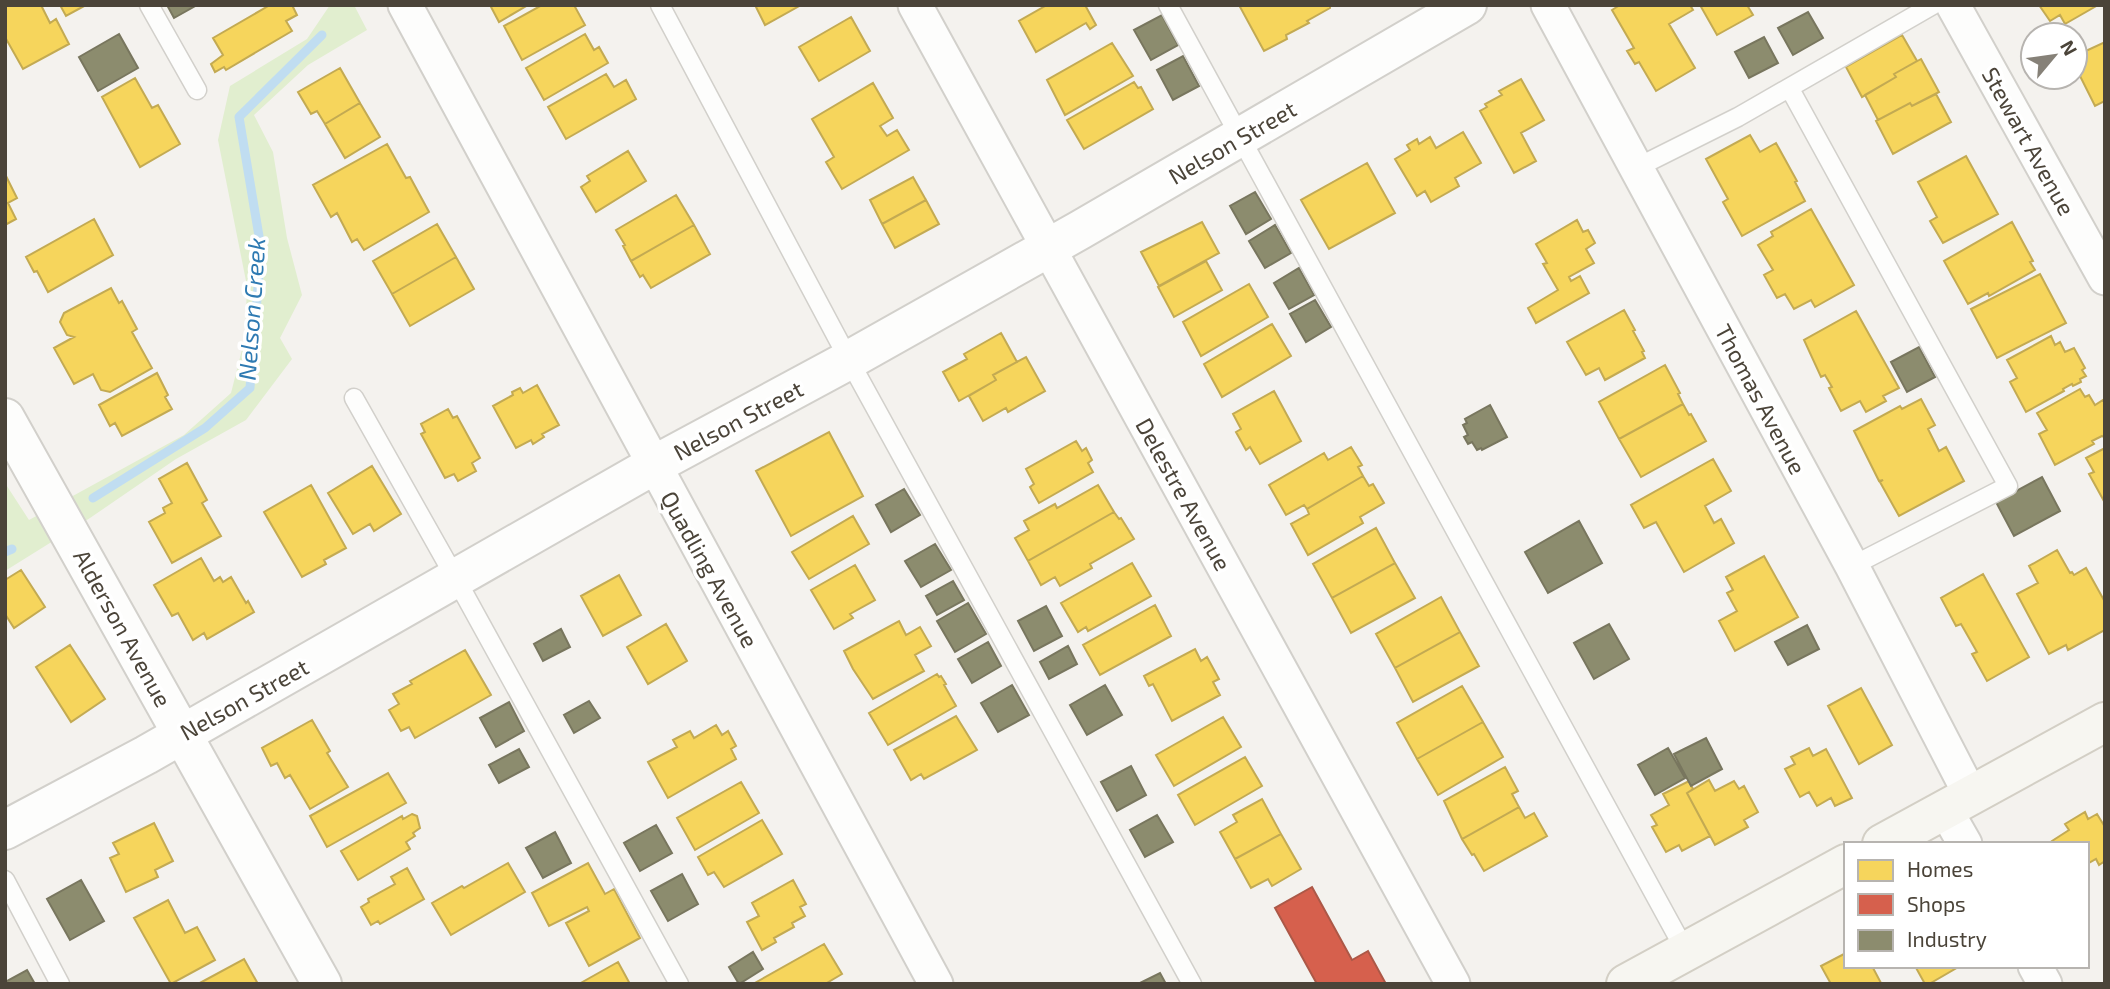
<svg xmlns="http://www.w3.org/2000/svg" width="2110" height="989" font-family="'Exo 2',sans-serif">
  <rect width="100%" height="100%" fill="#f4f2ee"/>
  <path fill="#e1eecf" d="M330 5H354L367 30 308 65 254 115 273 152 287 238 302 295 280 338 292 359 246 420 176 459 90 518 5 571V483L29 520 184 435 231 393 245 338 247 286 218 140 230 86 307 39Z"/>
  <path fill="#f6d55c" stroke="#c3aa52" stroke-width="2" d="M5 5H41L50 23 56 19 69 44 23 69 5 37Z
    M60 5H86L66 16Z
    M270 5H292L297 15 286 21 292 31 226 70 224 67 215 72 211 64 223 55 213 38Z
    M490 5H528L499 22Z
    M542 5H574L585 25 522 60 504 26Z
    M755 5H801L765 25Z
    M1047 5H1085L1096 25 1090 29 1086 23 1036 52 1019 21Z
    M1239 5H1330V8L1307 21 1309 23 1286 35 1287 39 1264 51Z
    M1620 5H1690L1693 10 1669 24 1695 68 1656 91 1639 62 1635 64 1627 51 1634 48 1612 10Z
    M1700 5H1747L1753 15 1717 35Z
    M2039 5H2098L2065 24 2060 15 2050 21Z
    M851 17 870 51 819 81 799 47Z
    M585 34 594 50 599 47 608 63 544 100 526 68Z
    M1902 35 1917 61 1894 74 1896 77 1862 97 1846 67Z
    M2105 42V101L2095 106 2075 66V56Z
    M1112 43 1133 76 1065 115 1047 80Z
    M1921 59 1939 92 1912 106 1910 103 1878 120 1865 95 1896 77 1894 74Z
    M340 68 360 103 325 124 317 111 311 114 298 92Z
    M606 74 614 87 626 80 636 99 566 139 548 107Z
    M135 78 152 108 158 105 180 144 140 167 102 97Z
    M1521 79 1544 120 1521 133 1536 161 1514 173 1480 111 1487 107 1485 104 1502 95 1499 91Z
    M1134 82 1138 88 1141 87 1153 109 1084 149 1067 120Z
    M873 83 893 118 880 126 887 136 897 130 909 150 842 189 826 162 834 157 812 119Z
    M1936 94 1951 122 1893 154 1876 121 1910 103 1912 106Z
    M360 103 380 137 345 158 325 124Z
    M1463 132 1481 163 1455 178 1459 186 1431 202 1425 191 1417 196 1395 159 1410 150 1407 145 1417 139 1419 144 1430 137 1436 148Z
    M1750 135 1760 152 1776 143 1797 181 1795 182 1805 201 1742 236 1723 202 1728 199 1706 159Z
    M387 144 406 178 410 177 429 212 364 250 357 239 352 242 337 213 331 217 313 185Z
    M628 151 646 181 596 212 581 187 590 181 587 176Z
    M1966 156 1998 214 1943 243 1930 221 1937 217 1918 182Z
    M1367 163 1395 213 1329 249 1301 200Z
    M5 174 17 198 8 203 16 219 5 225Z
    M913 177 926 200 882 224 870 200Z
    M676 195 694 225 631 261 623 246 625 245 616 230Z
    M926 200 939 224 895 248 882 224Z
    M1811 209 1854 285 1815 307 1811 300 1794 309 1785 294 1777 298 1764 275 1773 270 1758 245 1773 236 1771 232Z
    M94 219 113 255 48 292 37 271 34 272 26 257Z
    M1577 220 1583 232 1588 230 1595 243 1586 249 1594 263 1569 277 1571 281 1580 276 1589 293 1536 323 1528 308 1558 290 1543 264 1547 263 1536 244Z
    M1202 222 1219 253 1159 286 1141 252Z
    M2012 222 2033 261 2030 262 2035 270 1989 296 1988 293 1968 304 1944 261Z
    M437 224 456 257 392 294 373 261Z
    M694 225 710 254 651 288 643 275 640 277 631 261Z
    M456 257 474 289 410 326 392 294Z
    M1206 261 1222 290 1174 317 1158 287Z
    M2040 274 2066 323 1997 358 1971 309Z
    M1249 284 1268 317 1201 356 1183 322Z
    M111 288 119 303 122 301 137 329 132 332 152 368 110 392 101 390 93 374 74 384 54 348 74 337 67 335 60 322 64 313Z
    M1624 310 1635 330 1633 331 1644 351 1642 352 1645 358 1605 380 1599 368 1586 375 1567 342Z
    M1856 311 1899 388 1883 396 1886 401 1866 412 1860 401 1841 411 1829 388 1832 387 1825 375 1821 377 1804 340Z
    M1272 324 1291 356 1222 397 1204 364Z
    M1001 333 1017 362 993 375 996 380 959 401 943 372 967 359 964 354Z
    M2051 336 2055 345 2060 342 2065 352 2074 348 2085 368 2082 370 2086 376 2080 379 2081 382 2073 386 2072 384 2063 389 2064 391 2026 412 2010 382 2017 378 2007 360Z
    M1026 357 1045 391 1008 412 1006 408 983 421 969 396 996 380 993 375Z
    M1665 365 1680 393 1678 394 1683 404 1619 439 1599 402Z
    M157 373 168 395 165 397 172 409 122 436 115 423 110 426 99 405Z
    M537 385 559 425 542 434 544 437 533 444 531 440 516 448 493 406 513 395 512 392 520 388 523 393Z
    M2080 389 2085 397 2089 395 2095 405 2103 400 2105 404V438L2102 436 2092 441 2094 444 2055 465 2039 434 2047 430 2037 413Z
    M1274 391 1301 441 1260 464 1250 447 1246 450 1236 432 1241 429 1233 414Z
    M1921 399 1935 425 1928 429 1939 451 1946 447 1964 481 1899 516 1880 482 1883 480 1879 481 1854 431 1900 406 1902 409Z
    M1683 404 1689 415 1691 414 1706 441 1641 477 1619 439Z
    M448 409 453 418 457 416 480 458 472 463 476 471 458 481 454 474 445 478 421 434 425 432 421 424Z
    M829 432 863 496 791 536 756 471Z
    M1076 441 1082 451 1086 448 1092 460 1088 463 1093 472 1039 503 1030 487 1034 484 1026 469Z
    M1351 447 1362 465 1358 467 1363 476 1307 509 1304 505 1286 515 1269 485 1324 453 1328 460Z
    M2105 448V503L2089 474 2094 472 2086 458Z
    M1713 459 1731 491 1705 506 1714 523 1721 519 1734 543 1684 572 1656 522 1644 528 1631 505Z
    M187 463 207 500 202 503 221 536 172 563 149 522 165 513 163 508 172 503 159 479Z
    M372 466 401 514 374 531 370 524 353 534 328 493Z
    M1363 476 1369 486 1373 484 1384 503 1360 517 1363 523 1308 555 1291 524 1309 514 1307 509Z
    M311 485 346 548 324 560 326 564 302 577 264 512Z
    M1098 485 1114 512 1028 561 1015 538 1029 530 1024 521 1055 504 1057 508Z
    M1114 512 1119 519 1121 518 1134 539 1090 564 1092 568 1060 586 1055 577 1041 585 1028 561Z
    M853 516 869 544 809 579 792 552Z
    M1376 528 1395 563 1332 598 1313 564Z
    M2057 550 2070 573 2072 572 2074 575 2086 568 2105 602V630L2068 650 2066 645 2049 654 2017 594 2038 583 2029 566Z
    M1764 556 1798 617 1735 651 1719 621 1737 611 1727 593 1733 590 1726 577Z
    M201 558 214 581 220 577 223 582 231 577 246 603 248 601 254 612 207 639 204 633 193 640 178 613 172 616 154 585Z
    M1132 563 1151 596 1088 631 1086 627 1078 632 1061 603Z
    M1395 563 1415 598 1351 633 1332 598Z
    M855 565 875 600 850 614 853 618 834 629 811 590Z
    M21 570 45 607 14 628 5 614V580Z
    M1983 574 2029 657 1987 681 1972 654 1977 652 1961 624 1956 626 1941 598Z
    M619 575 641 615 603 636 581 596Z
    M1441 597 1460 632 1395 668 1376 634Z
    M1155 605 1171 636 1100 675 1083 645Z
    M899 621 906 635 920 627 931 646 915 655 924 671 873 699 853 669 844 651Z
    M666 624 687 661 648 684 627 647Z
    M1460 632 1479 666 1413 702 1395 668Z
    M70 645 105 699 71 722 36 667Z
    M1195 649 1201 661 1207 657 1219 679 1213 682 1220 695 1172 721 1153 684 1149 686 1144 676Z
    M465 650 491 695 415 738 409 727 401 731 389 710 399 704 393 694 412 684 410 681Z
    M937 674 939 677 941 676 946 684 944 685 956 706 888 745 869 713Z
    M1462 686 1483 722 1417 759 1397 723Z
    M1861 688 1892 745 1859 764 1828 706Z
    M956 716 977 750 924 779 921 774 911 780 894 750Z
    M1223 717 1241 747 1174 786 1156 755Z
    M312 720 330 751 327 753 348 787 310 809 290 775 285 778 277 763 271 766 262 748Z
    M1483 722 1503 757 1438 795 1417 759Z
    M716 725 722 735 728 731 736 746 731 749 736 759 668 798 648 762 677 747 673 740 690 731 694 738Z
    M1809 748 1813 756 1826 749 1852 798 1835 806 1831 798 1817 806 1809 792 1800 797 1785 769 1795 764 1791 757Z
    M1245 757 1262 786 1195 825 1178 795Z
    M1505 767 1518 791 1512 794 1519 807 1462 839 1444 801Z
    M388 773 406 803 327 847 310 816Z
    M1709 780 1715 791 1734 781 1739 789 1744 786 1758 812 1744 820 1748 827 1715 845 1687 793Z
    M1689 781 1693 789 1687 793 1710 836 1682 851 1679 845 1666 852 1652 827 1657 825 1651 815 1669 805 1663 794Z
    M741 782 759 813 695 850 677 818Z
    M1262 799 1281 834 1235 859 1220 832 1237 822 1233 815Z
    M1519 807 1525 818 1534 813 1547 836 1484 871 1474 854 1472 855 1462 839Z
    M2085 812 2088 819 2097 814 2105 827V861L2099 865 2096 859 2087 864V844H2054L2052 841 2069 830 2065 824Z
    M412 814 417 816 420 828 413 833 415 836 406 842 410 849 358 880 341 851 402 816 403 819Z
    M762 820 782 854 724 887 714 872 708 875 698 857Z
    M154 823 173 861 155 870 158 877 126 892 110 858 119 854 113 843Z
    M1281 834 1301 869 1272 886 1268 879 1251 888 1235 859Z
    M508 863 525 892 451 935 432 903 462 886 464 888Z
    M588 863 605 894 614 889 640 938 589 966 566 923 589 911 587 907 549 926 532 893Z
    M407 868 424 899 380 924 378 921 371 925 361 907 369 902 368 899 395 884 391 877Z
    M793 880 806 904 800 907 805 916 792 923 794 927 774 938 776 942 762 950 747 922 759 916 752 903Z
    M168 900 185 933 197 927 215 960 171 984 134 918Z
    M824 944 842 974 825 984H753Z
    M1846 953V966H1872L1881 983 1831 984 1821 966Z
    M244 959 258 984H198Z
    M618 962 630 984H579Z
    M1915 966H1960L1929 984H1925Z"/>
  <path fill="#d6604d" stroke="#ac5847" stroke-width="2" d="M1312 887 1352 960 1368 951 1386 984H1317L1275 908Z"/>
  <path fill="#8c8c6e" stroke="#78765e" stroke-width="2" d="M167 5H197L174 18Z
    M1808 12 1823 38 1793 55 1778 28Z
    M1162 15 1178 45 1151 60 1134 30Z
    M119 34 138 68 98 91 79 57Z
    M1764 37 1778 63 1749 78 1735 52Z
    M1183 56 1199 86 1173 100 1157 70Z
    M1255 192 1271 219 1246 234 1230 206Z
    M1275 225 1291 253 1265 268 1249 241Z
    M1299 268 1314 295 1289 309 1274 283Z
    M1315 300 1331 327 1306 342 1290 314Z
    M1919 347 1935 377 1907 392 1891 362Z
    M1490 405 1507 437 1482 450 1481 448 1477 450 1472 442 1468 444 1464 437 1468 435 1463 425 1467 423 1465 419Z
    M2042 477 2060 511 2014 536 1996 502Z
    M904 489 920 515 891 532 876 505Z
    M1579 521 1602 563 1548 593 1525 552Z
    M935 544 951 570 921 587 905 561Z
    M953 581 964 600 937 615 926 596Z
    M968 603 986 634 955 652 937 621Z
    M1046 606 1062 636 1034 651 1018 621Z
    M1609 624 1629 659 1594 679 1574 643Z
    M1807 625 1819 649 1788 665 1775 642Z
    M561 629 570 647 543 661 534 644Z
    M988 642 1001 666 972 683 958 659Z
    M1068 646 1077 664 1049 679 1040 662Z
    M1012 685 1029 715 998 732 981 703Z
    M1105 685 1122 715 1087 735 1070 705Z
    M589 701 600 718 574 733 564 715Z
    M509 702 524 731 496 747 480 718Z
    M1706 738 1722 769 1691 786 1674 754Z
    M1668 748 1685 778 1655 795 1638 765Z
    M519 749 529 767 499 783 489 765Z
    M1131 766 1146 795 1117 811 1101 782Z
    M1157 815 1173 842 1145 857 1130 830Z
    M656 825 672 853 640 871 624 843Z
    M555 832 571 863 543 878 526 848Z
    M682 874 698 904 668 921 651 891Z
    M81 880 104 921 70 940 47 899Z
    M753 952 763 969 739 984 729 967Z
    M27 970 35 984H5V982Z
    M1160 973 1166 984H1138Z"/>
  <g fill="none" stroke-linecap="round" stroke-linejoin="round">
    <path stroke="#c0ddf1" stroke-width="9" d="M93 498 205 428 250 388 261 248 239 117 322 35
      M5 552 12 549"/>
    <g stroke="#d2d0cb" stroke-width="21">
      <path id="service" d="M149 5 197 90
        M660 5 849 360 1192 984
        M1168 5 1686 952
        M1790 89 2008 486 1852 566
        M1636 168 1738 117 1933 5
        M354 398 456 579 679 984
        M5 880 60 984"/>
    </g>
    <g stroke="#d2d0cb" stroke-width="37">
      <path id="minor" d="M405 5 936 984
        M915 5 1453 984
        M1548 5 1852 566 1970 794
        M1953 5 2105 278
        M1945 809 1965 844
        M2035 966 2045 984"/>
    </g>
    <g stroke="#d2d0cb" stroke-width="42">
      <path id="tertiary" d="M5 418 322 984
        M5 830 146 755 654 465 849 360 1080 230 1467 5"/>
    </g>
    <g stroke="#d3cfc5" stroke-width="42">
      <path id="secondary" d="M1882 844 2105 722
        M1626 984 1846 864"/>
    </g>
    <use href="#service" stroke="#fdfdfc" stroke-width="18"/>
    <use href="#minor" stroke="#fdfdfc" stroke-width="33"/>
    <use href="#tertiary" stroke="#fdfdfc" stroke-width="38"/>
    <use href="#secondary" stroke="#f7f6f1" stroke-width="38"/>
  </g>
  <g text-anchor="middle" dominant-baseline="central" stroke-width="7" stroke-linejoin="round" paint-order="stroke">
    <g font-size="23" fill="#4b4439" stroke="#fff">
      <text transform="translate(2029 141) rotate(61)">Stewart Avenue</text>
      <text transform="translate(1232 142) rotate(-30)">Nelson Street</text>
      <text transform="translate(1761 399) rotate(62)">Thomas Avenue</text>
      <text transform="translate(738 420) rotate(-28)">Nelson Street</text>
      <text transform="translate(1184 494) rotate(61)">Delestre Avenue</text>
      <text transform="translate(710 569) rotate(61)">Quadling Avenue</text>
      <text transform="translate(123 628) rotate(61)">Alderson Avenue</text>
      <text transform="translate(244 699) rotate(-29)">Nelson Street</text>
    </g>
    <g font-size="24" font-style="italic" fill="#2e7ab2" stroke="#fff">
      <text transform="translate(251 309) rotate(-86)">Nelson Creek</text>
    </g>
  </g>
  <rect width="2110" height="989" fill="none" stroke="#4b4439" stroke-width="14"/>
  <rect x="1844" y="842" width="245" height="126" fill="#ffffff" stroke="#b7b4b0" stroke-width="2"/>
  <rect x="1858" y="860" width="35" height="21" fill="#f6d55c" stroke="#b7b4b0" stroke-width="2"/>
  <text x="1907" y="877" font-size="21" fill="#4b4439">Homes</text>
  <rect x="1858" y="894" width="35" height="21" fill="#d6604d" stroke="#b7b4b0" stroke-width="2"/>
  <text x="1907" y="912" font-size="21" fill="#4b4439">Shops</text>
  <rect x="1858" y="930" width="35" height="21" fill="#8c8c6e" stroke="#b7b4b0" stroke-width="2"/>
  <text x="1907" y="947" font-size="21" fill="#4b4439">Industry</text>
  <g transform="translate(2054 56) rotate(61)"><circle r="33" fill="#ffffff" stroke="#b7b4b0" stroke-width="2"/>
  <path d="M0-5L12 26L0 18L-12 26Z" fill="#868178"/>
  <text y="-10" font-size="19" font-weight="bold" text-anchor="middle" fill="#4b4439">N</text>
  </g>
</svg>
